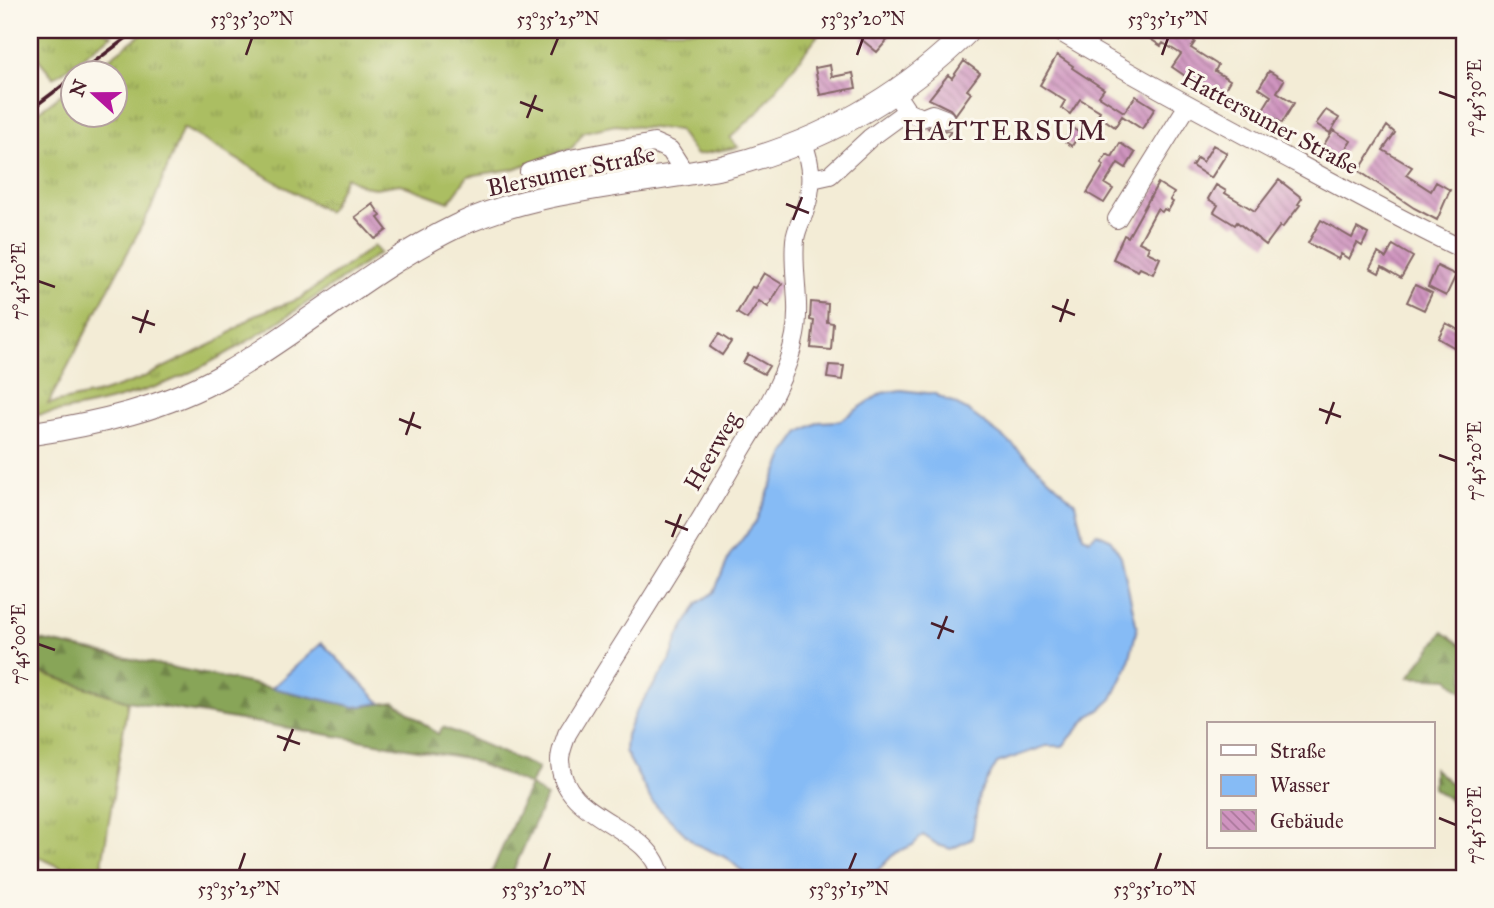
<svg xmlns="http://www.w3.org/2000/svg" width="1494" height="908" font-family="'IM FELL Great Primer',serif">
  <defs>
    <pattern id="grass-tufts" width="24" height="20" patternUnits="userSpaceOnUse" patternTransform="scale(1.75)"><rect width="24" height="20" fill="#abbe62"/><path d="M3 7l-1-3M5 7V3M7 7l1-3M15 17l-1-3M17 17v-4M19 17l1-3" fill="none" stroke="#8d9a51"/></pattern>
    <pattern id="forest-firs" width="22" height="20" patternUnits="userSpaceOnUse" patternTransform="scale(1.75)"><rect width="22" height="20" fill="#88a558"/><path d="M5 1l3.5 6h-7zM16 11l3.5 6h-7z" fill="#718649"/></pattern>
    <pattern id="building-back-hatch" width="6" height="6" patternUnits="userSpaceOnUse" patternTransform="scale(1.75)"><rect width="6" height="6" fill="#cf94bf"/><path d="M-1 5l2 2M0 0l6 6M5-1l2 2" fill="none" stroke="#aa789b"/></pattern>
  </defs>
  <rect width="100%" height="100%" fill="#fbf7ec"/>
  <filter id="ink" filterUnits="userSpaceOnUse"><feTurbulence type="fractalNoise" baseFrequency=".0143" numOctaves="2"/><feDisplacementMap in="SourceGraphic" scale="14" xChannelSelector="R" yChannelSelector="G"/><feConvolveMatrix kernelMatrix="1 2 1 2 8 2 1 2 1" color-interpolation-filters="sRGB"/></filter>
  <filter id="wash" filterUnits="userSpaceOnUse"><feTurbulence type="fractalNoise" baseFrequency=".00686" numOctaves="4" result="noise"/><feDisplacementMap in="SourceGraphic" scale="28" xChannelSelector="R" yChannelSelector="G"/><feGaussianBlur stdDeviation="1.57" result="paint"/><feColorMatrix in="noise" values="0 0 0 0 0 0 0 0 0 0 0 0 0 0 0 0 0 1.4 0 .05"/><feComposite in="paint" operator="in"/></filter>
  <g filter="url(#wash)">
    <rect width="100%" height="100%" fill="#f3ecd6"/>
    <path fill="url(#grass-tufts)" stroke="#7a6e46" stroke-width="2" d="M30 30H101L112 35 54 78 30 49Z
      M147 30H811L818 35 760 110 730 138 738 147 696 155 678 130 615 125 584 132 572 148 513 169 468 176 449 202 400 184 375 188 363 186 346 177 328 212 183 128 152 206 48 404 100 393 138 380 217 342 257 314 299 299 374 246 380 253C317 295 254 343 185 375 136 397 82 409 30 416V118L73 85 74 116H116V74L89 73Z
      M30 669 128 701 100 878H84L30 853Z"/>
    <path fill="url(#forest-firs)" stroke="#696242" stroke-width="2" d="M1443 632 1464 647V693L1448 679 1409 677Z
      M30 638 272 688 355 707 395 702 438 734 443 727 538 768 530 785 546 797 510 878H489L530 785 465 758 128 701 30 669Z
      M1433 768 1464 794V798L1458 806 1433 788Z"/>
    <path fill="#86bbf5" stroke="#686d90" stroke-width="2" d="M901 390 935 394 967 410 1012 444 1075 503 1083 536 1089 539 1097 533 1110 539 1121 556 1137 628 1128 666 1112 699 1100 710 1089 716 1063 746H1046L997 763 979 795 972 839 951 849 938 845 923 835 913 845 895 853 870 878H750L727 858 695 844 652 802 625 751 626 735 636 711 670 661 678 637 698 603 714 592 730 555 756 521 785 453 800 432 819 422 839 421 882 393Z
      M322 643 381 703 355 707 272 688Z"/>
    <g id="blocks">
      <path fill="url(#building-back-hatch)" d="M870 30H896L877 52 861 39Z
        M1137 30H1177L1195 42 1191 48 1218 65 1215 71 1230 80 1219 99 1172 67 1181 54 1163 43 1161 46Z
        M1057 55 1073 66 1072 68 1104 89 1099 96 1124 112 1136 96 1155 108 1142 129 1122 116 1115 127 1098 115 1100 111 1080 99 1070 114 1061 108 1065 101 1040 85Z
        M964 61 980 73 967 90 971 93 955 115 950 109 929 99 948 75 952 78Z
        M830 65 832 77 853 73 856 88 820 95 815 68Z
        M1269 71 1284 80 1277 92 1294 103 1282 123 1262 111 1271 96 1259 88Z
        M1326 110 1339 118 1330 133 1316 124Z
        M932 126 941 130 951 131 944 141 928 128Z
        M1387 126 1395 133 1383 150 1412 167 1406 175 1431 191 1436 182 1450 190 1437 220 1414 208 1359 171Z
        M1072 128 1080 133 1072 146 1064 141Z
        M1333 130 1351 141 1337 162 1320 151Z
        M1120 143 1135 153 1126 168 1118 163 1105 184 1113 189 1104 203 1087 193 1104 165 1101 163 1107 154 1112 157Z
        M1213 145 1227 153 1211 178 1192 166 1197 158 1203 162Z
        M1279 180 1302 198 1298 204 1300 205 1282 228 1280 226 1266 245 1237 222 1235 225 1214 212 1218 205 1208 199 1216 185 1226 191 1225 193 1255 211Z
        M1158 183 1174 193 1170 200 1173 202 1168 211 1164 209 1162 212 1157 209 1139 242 1149 247 1147 252 1160 258 1153 274 1140 268 1138 271 1113 259 1124 235 1128 237Z
        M373 204 381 216 378 218 387 230 375 239 355 217Z
        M1321 220 1352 238 1357 228 1368 234 1362 246 1357 243 1349 259 1341 254 1338 259 1308 243Z
        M1393 245 1413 257 1401 278 1382 267 1379 273 1370 268 1378 253 1386 258Z
        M1437 266 1456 275 1446 296 1428 287Z
        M764 273 782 284 768 307 759 301 747 319 737 313 752 287 755 288Z
        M1415 285 1432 293 1424 310 1407 302Z
        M811 302 828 304 827 322 833 323 831 350 811 348 814 321 810 320Z
        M1446 323 1464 333V353L1438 338Z
        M719 334 731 342 722 355 710 347Z
        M748 354 769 366 764 374 743 363Z
        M829 365 844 366 842 380 827 378Z"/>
    </g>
  </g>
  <g filter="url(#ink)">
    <use href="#blocks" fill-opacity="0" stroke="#856767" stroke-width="2"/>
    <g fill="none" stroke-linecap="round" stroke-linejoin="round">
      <g stroke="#856767" stroke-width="20">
        <path id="minor" d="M1057 30C1130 74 1205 114 1280 154 1341 187 1401 220 1464 250
          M901 102 907 111 922 118 932 114 945 119
          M529 172 570 159
          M812 179 830 175 870 138 907 111
          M570 193V159L654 143 670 150 679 164 682 175
          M1117 219 1188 105
          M661 878C652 823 561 822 560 760 560 752 564 743 567 734 623 642 683 552 736 459 759 420 787 380 795 335 801 303 792 271 795 240 796 229 802 220 805 210 813 186 812 166 803 143"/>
      </g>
      <g stroke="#856767" stroke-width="25">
        <path id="major" d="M30 434C97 424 166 408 226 374 305 328 374 266 457 226 536 189 634 184 720 168 816 145 899 100 969 30"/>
      </g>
      <use href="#minor" stroke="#fff" stroke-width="18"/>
      <use href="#major" stroke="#fff" stroke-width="23"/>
      <path stroke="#4a1f2b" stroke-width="3.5" d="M78 74 137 30
        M30 110 74 77"/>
    </g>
  </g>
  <path fill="none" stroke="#4a1f2b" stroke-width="2.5" d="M246 55 252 38M551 55 558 38M857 55 863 38M1162 55 1168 38M1439 92 1456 98M520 102 543 111M527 118 536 95M786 204 809 213M793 220 802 197M38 281 55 287M1052 306 1075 315M132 317 155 325M1060 322 1068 299M140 333 148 310M1319 409 1341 417M399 419 421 428M1326 424 1334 402M406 435 414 412M1439 455 1456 461M665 521 688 530M672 537 681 514M931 623 954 632M938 639 947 616M38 644 55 650M277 736 300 744M284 751 293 729M1439 818 1456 825M239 870 245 853M544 870 550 853M849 870 856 853M1155 870 1161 853"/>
  <g text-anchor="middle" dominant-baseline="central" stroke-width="6" stroke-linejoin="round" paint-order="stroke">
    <g font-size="24" fill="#4a1f2b" stroke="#fbf7ec">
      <text transform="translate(1270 122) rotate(28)">Hattersumer Straße</text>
      <text transform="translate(571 171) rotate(-12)">Blersumer Straße</text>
      <text transform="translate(712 451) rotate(-60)">Heerweg</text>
    </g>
    <g font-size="28" letter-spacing="2" fill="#4a1f2b" stroke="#fbf7ec">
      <text x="1005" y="130">HATTERSUM</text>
    </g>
  </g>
  <rect width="1494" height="908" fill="none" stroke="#fbf7ec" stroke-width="77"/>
  <rect x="1207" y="722" width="228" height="126" fill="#fbf7ec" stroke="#b4a19f" stroke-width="2"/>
  <rect x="1221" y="745" width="35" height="10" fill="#ffffff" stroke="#b4a19f" stroke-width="2"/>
  <text x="1270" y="758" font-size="21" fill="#4a1f2b">Straße</text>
  <rect x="1221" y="775" width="35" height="21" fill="#86bbf5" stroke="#b4a19f" stroke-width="2"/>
  <text x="1270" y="792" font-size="21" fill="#4a1f2b">Wasser</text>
  <rect x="1221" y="810" width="35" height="21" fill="url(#building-back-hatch)" stroke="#b4a19f" stroke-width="2"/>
  <text x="1270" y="828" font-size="21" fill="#4a1f2b">Gebäude</text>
  <g transform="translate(94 94) rotate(291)"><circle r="33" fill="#fbf7ec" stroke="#b4a19f" stroke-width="2"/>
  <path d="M0-5L12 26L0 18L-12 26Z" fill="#b5179e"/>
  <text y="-10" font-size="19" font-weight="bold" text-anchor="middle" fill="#4a1f2b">N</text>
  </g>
  <rect x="38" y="38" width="1418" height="832" fill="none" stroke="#4a1f2b" stroke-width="2.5"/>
  <g font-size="18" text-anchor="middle" fill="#4a1f2b">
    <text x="252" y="25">53°35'30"N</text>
    <text x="558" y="25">53°35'25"N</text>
    <text x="863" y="25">53°35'20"N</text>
    <text x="1168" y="25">53°35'15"N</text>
    <text transform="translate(1475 98) rotate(-90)" y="6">7°45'30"E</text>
    <text transform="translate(19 281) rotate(-90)" y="6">7°45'10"E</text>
    <text transform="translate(1475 461) rotate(-90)" y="6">7°45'20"E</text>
    <text transform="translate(19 644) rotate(-90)" y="6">7°45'00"E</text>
    <text transform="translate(1475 825) rotate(-90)" y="6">7°45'10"E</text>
    <text x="239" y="895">53°35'25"N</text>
    <text x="544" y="895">53°35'20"N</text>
    <text x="849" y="895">53°35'15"N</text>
    <text x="1155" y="895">53°35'10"N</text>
  </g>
</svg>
